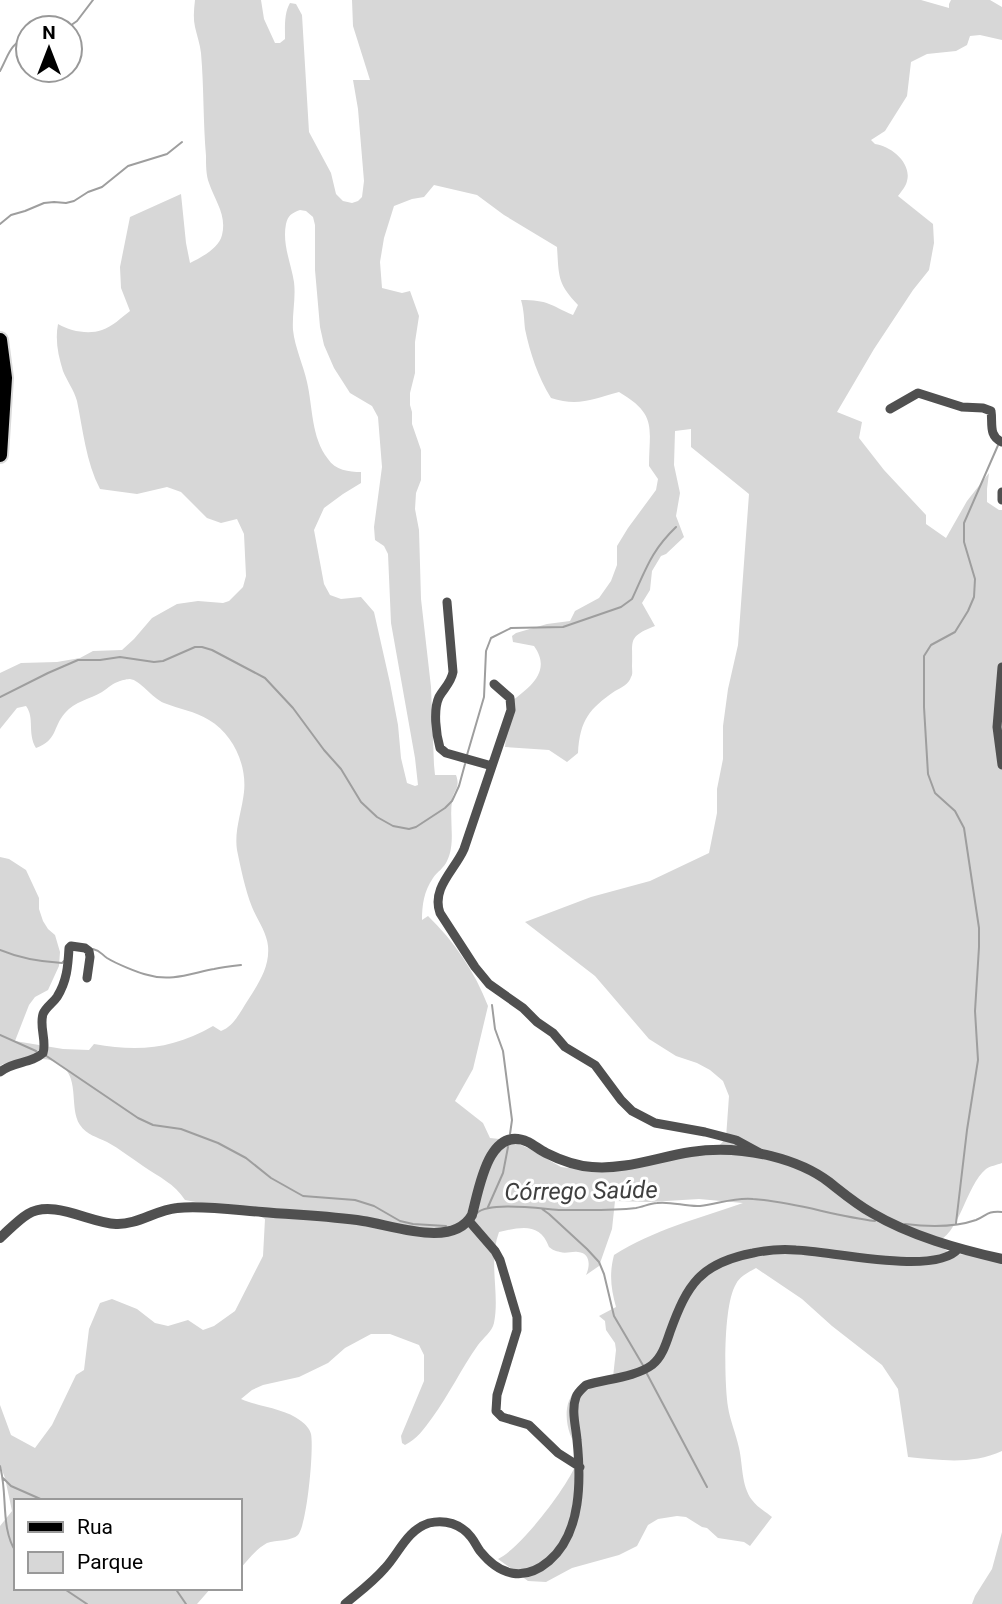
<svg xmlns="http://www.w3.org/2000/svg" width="1002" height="1604" font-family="Roboto,sans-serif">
  <rect width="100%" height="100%" fill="#fff"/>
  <path fill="#d7d7d7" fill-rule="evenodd" d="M195 0H261L264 19 275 43H280L285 39C285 27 284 13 290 3L296 4 302 15 309 132 331 173 336 194 343 201 352 203 358 201 362 197 364 181 358 109 353 80H370L353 26 352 0H921L949 8V4L951 0H990L1002 7V40L980 35 970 36 967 45 956 51 927 54 911 62 907 96 885 131 871 140 875 144C891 146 912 163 907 181 906 186 901 192 898 196L933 224 934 243 929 270 913 290 874 349 837 412 862 422 859 438 884 470 926 515V524L946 538 967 501 989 473 987 489V502L999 510H1002V1163C997 1165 990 1166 986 1169 966 1185 959 1237 935 1242L950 1253 1002 1259V1451C971 1465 941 1460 908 1457L898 1389 882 1365 832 1326 802 1299 756 1268C749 1272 740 1276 736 1284 723 1305 724 1381 728 1407 730 1420 736 1434 739 1448 743 1465 741 1485 752 1500 757 1507 766 1512 772 1517L750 1546 744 1542 718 1538 707 1528 702 1527 686 1517 677 1516 658 1519 648 1525 637 1546 619 1555 572 1568 546 1582 528 1581 498 1559C521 1548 571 1483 578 1459 581 1449 573 1443 570 1434 565 1420 564 1399 578 1389 587 1383 602 1380 613 1377L616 1350 615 1343 606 1330 605 1321 599 1316 616 1307C611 1289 609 1274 614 1255 653 1230 700 1218 743 1203L699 1199 650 1202 615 1201 612 1229 599 1266 586 1275C590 1267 591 1253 578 1252 572 1251 566 1254 560 1252 555 1251 553 1250 549 1247 540 1222 521 1227 499 1232 488 1262 500 1293 494 1323 492 1332 483 1338 478 1345 461 1369 449 1395 432 1418 424 1429 417 1439 405 1445L402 1443 401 1436 424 1381V1355L419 1345 390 1334H371L345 1348 328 1363 299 1377 263 1385 252 1390 241 1399C259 1407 284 1408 301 1421 305 1424 310 1429 311 1434 314 1449 307 1525 298 1535 292 1541 276 1540 267 1543 256 1549 248 1560 240 1569V1501H16V1588H211L197 1604H0V1526L12 1511 5 1478 0 1465V1405L11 1435 35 1448 52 1425 76 1375 84 1370 89 1329 100 1303 112 1299 137 1309 155 1323 168 1326 188 1320 203 1330 214 1326 235 1311 263 1256 265 1219 255 1213 185 1200C175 1184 159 1177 143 1166 131 1158 120 1149 107 1142 97 1137 87 1135 80 1125 68 1107 82 1074 56 1062 40 1055 19 1061 3 1064L0 1066V857L9 859 26 870 39 898V909L43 921 48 929 55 935 60 952 59 966 48 990 35 997 29 1005 15 1041 63 1049 89 1050 94 1044C139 1052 173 1049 213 1026L221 1031C234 1026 240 1012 248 1000 258 984 270 967 268 946 267 933 257 919 252 907 245 889 241 869 237 850 234 831 242 811 244 792 247 765 233 734 209 720 195 711 179 709 164 703 152 698 140 680 130 679 128 679 122 680 120 681 113 683 108 688 102 692 90 699 74 702 65 713 52 728 58 740 36 748 27 733 35 718 26 706L17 708 0 729V673L21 663 57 662 80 658 93 651 122 650 134 639 152 618 177 604 198 601 223 603 229 601 243 587 246 576 244 534 237 519 221 523 207 518 181 492 167 487 137 494 100 489C86 462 83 430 77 401 74 390 67 381 63 371 58 355 55 340 58 324 70 331 88 335 102 330 112 327 122 317 130 311L121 288 120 267 130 217 181 194 186 243 190 263C202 257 219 248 222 235 227 215 215 201 209 183 206 175 206 165 206 156 203 122 204 88 201 53 200 44 197 36 195 27 193 18 194 9 195 0ZM434 185 477 195 504 215 557 247C559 276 557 283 578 305L573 315C550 305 548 300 521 300 524 310 524 319 525 329 530 353 538 377 551 398 578 407 593 399 619 392 658 415 649 428 649 466L658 479 656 490 628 528 617 546V565L611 581 599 598 575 611 570 621 547 624 516 633 512 636 513 642 534 646C553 672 528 689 509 703L505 747 549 750 567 762 578 753C580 720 589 709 615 691 621 688 629 684 631 677 633 674 632 670 632 666 633 640 627 637 655 626L642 603 650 590 652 571 661 556 666 554 684 537 676 516 680 493 674 465 675 431 691 429V447L749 494 738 645 728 689 723 726V759L717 789V813L709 853 650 881 591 897 525 922 595 976 649 1039 676 1056 697 1063 710 1070 723 1081 729 1096 726 1138 719 1146 584 1170 561 1167 528 1148 509 1140 490 1138 483 1123 455 1101 473 1069 488 1006C475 972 454 941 428 916L422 920C422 905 424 891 433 878 437 872 444 868 447 861 456 843 449 821 452 801 453 789 461 789 456 775H435L434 765 431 687 421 599 419 530 415 509 416 493 421 480V450L412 424V412L410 405V393L415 373V342L419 316 410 291 402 293 382 288 380 262 384 238 394 206 412 199 424 197ZM300 210 306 211 313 217 315 225V270L320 327 324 345 334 368 350 393 372 406 378 417 382 467 374 527 375 540 384 546 388 554 391 623 415 758 418 785 415 786 407 783 401 758 398 725 390 683 374 612 361 597 341 599 330 595 324 584 314 530 324 508 343 494 361 483V472C349 472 335 470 328 459 311 437 313 408 307 382 303 364 295 348 293 330 292 314 296 298 294 282 291 263 282 244 286 224 288 215 292 213 300 210Z
    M1002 1532V1604H972L975 1596 992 1569Z"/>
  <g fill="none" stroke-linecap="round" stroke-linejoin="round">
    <path stroke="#9e9e9e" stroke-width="2" d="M67 28 77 21 93 0
      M0 71C9 55 9 44 28 37
      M0 224 11 215 25 211 44 203 54 202 66 203 74 201 88 192 102 187 128 166 167 154 182 142
      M0 697 48 673 78 660H100L120 657 154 662 163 661 195 647H202L212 650 265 678 293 708 324 750 341 769 361 802 377 817 393 826 409 829 416 827 445 808 452 801 459 786 465 764
      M467 755 484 697 486 651 491 638 511 628 563 627 621 607 632 599C646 569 651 551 676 527
      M93 949C101 951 101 954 107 958 115 963 138 973 148 975 171 982 192 973 214 969 223 967 232 966 241 965
      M0 950C19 958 42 962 62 963L64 961
      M492 1005 495 1029 503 1051 512 1120 510 1134
      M0 1035 36 1051
      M45 1055 138 1118 153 1125 181 1129 218 1143 246 1158 271 1178 303 1196 355 1200 374 1206 400 1221 413 1224 446 1226
      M488 1207 503 1173 508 1147
      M542 1209 549 1214 587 1249 599 1262 604 1274 614 1316 644 1367
      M477 1213C489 1201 543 1209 561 1210 586 1210 611 1211 636 1208 643 1207 650 1203 657 1203 671 1201 686 1207 700 1206 718 1204 735 1197 753 1199 795 1202 834 1216 875 1221
      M956 1223 967 1130 978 1060 975 1011 979 947V928L964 828 955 811 935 793 928 774 924 707V656L931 645 955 632 968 611 974 597 975 579 964 542V523L999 443
      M905 1224C929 1227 953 1228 976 1220 988 1215 986 1211 1002 1212
      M646 1372 707 1487
      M0 1466C8 1494 0 1528 16 1552
      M3 1478 11 1486 45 1501
      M63 1588 87 1604
      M175 1588 186 1604"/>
    <g stroke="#dbdbdb" stroke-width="18">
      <path id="primary" d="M0 340 5 378 0 455"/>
    </g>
    <path stroke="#505050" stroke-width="9" d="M890 409 918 393 962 407 983 408 991 411C993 423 988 436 1002 442
      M1002 492V500
      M447 602 453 672C451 683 444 688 439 697 433 710 436 734 440 748L446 753 492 766
      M1002 667 997 727 1002 765
      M494 684 510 698 511 710 464 849C455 870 431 888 440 913L475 967 489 984 523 1008 537 1022 553 1033 565 1047 595 1065 621 1100 632 1111 655 1123 705 1132 736 1140 758 1152
      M0 1072C13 1061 31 1064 43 1053 47 1041 39 1027 43 1014 46 1007 53 1003 57 997 67 981 68 966 69 948L71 946 85 948 89 951 90 957 87 978
      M469 1221 495 1251 500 1260 517 1317V1330L497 1395 496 1411 502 1417 529 1425 558 1453 580 1467
      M345 1604C358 1593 373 1582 385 1568 399 1553 407 1530 429 1523 445 1519 461 1524 471 1537 475 1542 477 1547 480 1551 500 1576 524 1582 549 1561 582 1533 581 1479 577 1440 576 1427 571 1410 576 1397 578 1392 582 1389 586 1385 606 1379 636 1377 652 1365 662 1357 666 1344 670 1332 687 1285 700 1263 753 1253 767 1250 782 1249 796 1250 830 1251 936 1276 958 1249"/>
    <path stroke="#505050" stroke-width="10" d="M0 1238C9 1230 18 1220 28 1214 53 1199 90 1223 116 1224 137 1225 156 1210 177 1208 202 1205 236 1210 262 1212 295 1215 330 1216 363 1221 392 1225 453 1249 472 1215 479 1190 488 1124 528 1142 534 1145 540 1150 546 1153 560 1160 576 1166 592 1167 625 1170 658 1157 691 1152 717 1148 746 1150 771 1156 791 1161 812 1169 829 1182 843 1193 856 1204 872 1213 911 1236 958 1249 1002 1259"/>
    <use href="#primary" stroke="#000" stroke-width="14"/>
  </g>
  <g text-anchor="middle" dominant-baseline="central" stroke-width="6" stroke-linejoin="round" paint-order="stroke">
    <g font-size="24" font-style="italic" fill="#3f3f3f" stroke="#fff">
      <text transform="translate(581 1191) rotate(-1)">Córrego Saúde</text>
    </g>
  </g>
  <rect x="14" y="1499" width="228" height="91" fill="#ffffff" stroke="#999999" stroke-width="2"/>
  <rect x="28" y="1522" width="35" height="10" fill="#000000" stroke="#999999" stroke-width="2"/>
  <text x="77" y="1534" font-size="21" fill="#000000">Rua</text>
  <rect x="28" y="1552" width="35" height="21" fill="#d7d7d7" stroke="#999999" stroke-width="2"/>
  <text x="77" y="1569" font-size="21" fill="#000000">Parque</text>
  <g transform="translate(49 49)"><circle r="33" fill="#ffffff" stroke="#999999" stroke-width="2"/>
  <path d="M0-5L12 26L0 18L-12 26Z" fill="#000000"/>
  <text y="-10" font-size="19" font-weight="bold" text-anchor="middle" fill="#000000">N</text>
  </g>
</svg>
